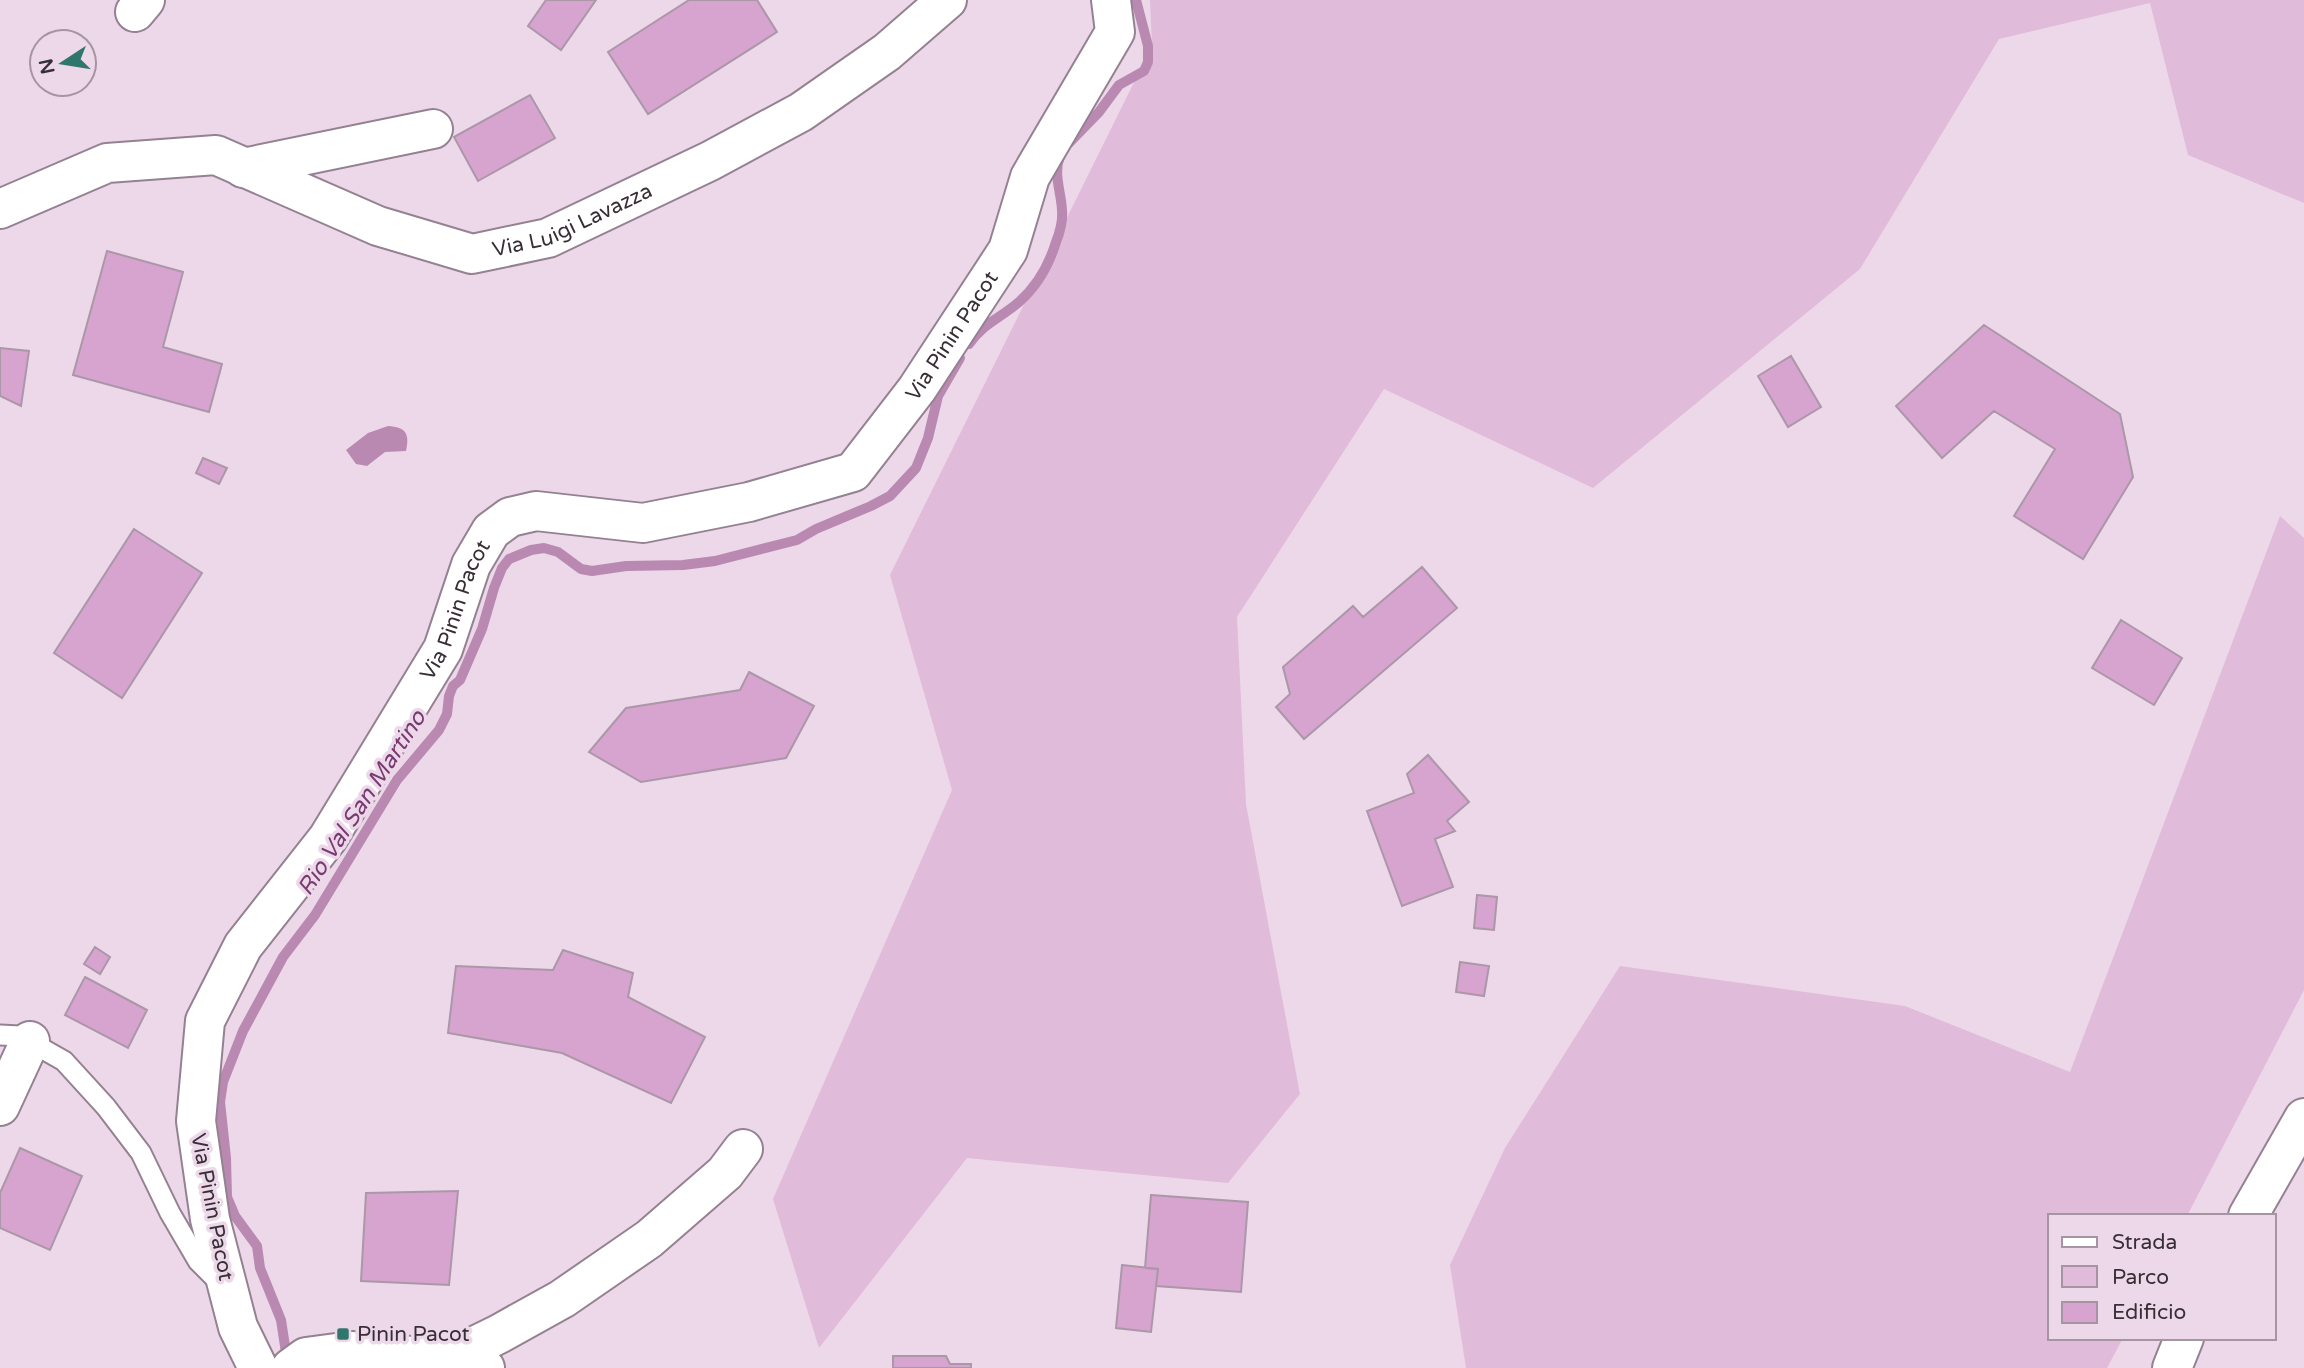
<svg xmlns="http://www.w3.org/2000/svg" width="2304" height="1368" font-family="'Varela Round',sans-serif">
  <rect width="100%" height="100%" fill="#edd8ea"/>
  <path fill="#e0bbda" d="M1150 0H2304V203L2188 155 2150 3 1999 39 1860 269 1593 488 1384 389 1237 617 1246 804 1300 1094 1228 1183 967 1158 819 1348 773 1199 952 790 890 575 1152 46Z
    M2280 516 2304 538V990L2187 1216H2050V1338H2123L2107 1368H1466L1450 1265 1505 1148 1620 966 1905 1006 2070 1072Z"/>
  <path fill="#ba89b2" d="M388 426C406 427 410 434 406 451L385 452 367 466 356 464 346 450 368 433Z"/>
  <g fill="none" stroke-linecap="round" stroke-linejoin="round">
    <path stroke="#ba89b2" stroke-width="10" d="M1069 143 1099 112 1119 85 1144 71 1148 62V46L1136 0
      M969 344C981 325 1002 317 1019 302 1037 286 1049 265 1056 242 1060 232 1063 221 1062 210 1061 191 1053 174 1060 156
      M287 1359 281 1320 260 1268 257 1246 235 1216 227 1197 226 1158 220 1102 223 1082 243 1031 283 957 315 915 397 780 439 730 447 714 449 696 453 686 460 680 482 629 494 588 502 568 509 559 531 550 544 548 558 552 581 569 592 571 626 566 683 565 715 561 797 540 816 529 871 506 890 496 916 468 928 438 938 396 960 358"/>
  </g>
  <path fill="#d6a4cf" stroke="#ab97a8" stroke-width="2" d="M546 0H596L561 50 528 26Z
    M689 0H757L777 32 648 114 608 52Z
    M530 95 555 138 478 181 454 137Z
    M107 251 183 272 163 347 222 364 209 412 73 375Z
    M1984 325 2120 414 2133 477 2083 559 2014 516 2055 449 1994 411 1942 458 1896 406Z
    M0 348 29 351 21 406 0 396Z
    M1791 356 1821 407 1788 427 1758 376Z
    M203 458 227 468 219 484 196 473Z
    M134 529 202 573 122 698 54 653Z
    M1422 567 1457 608 1304 739 1276 707 1290 694 1283 667 1353 606 1363 617Z
    M2121 620 2182 658 2154 705 2092 668Z
    M749 672 814 706 786 758 641 782 589 752 626 708 740 690Z
    M1428 755 1469 802 1447 821 1455 831 1435 839 1453 887 1402 906 1367 811 1414 793 1407 774Z
    M1477 895 1497 897 1494 930 1474 928Z
    M95 947 110 957 100 974 84 964Z
    M563 950 633 973 628 997 705 1037 671 1103 562 1053 448 1033 456 966 553 970Z
    M1460 962 1489 966 1484 996 1456 992Z
    M85 977 147 1010 128 1048 65 1015Z
    M20 1148 82 1176 50 1250 0 1228V1193Z
    M458 1191 449 1285 361 1281 366 1193Z
    M1151 1195 1248 1202 1241 1292 1156 1286 1158 1269 1145 1268Z
    M1122 1265 1158 1269 1151 1332 1116 1328Z
    M893 1356H946L950 1364H971V1368H893Z"/>
  <g fill="none" stroke-linecap="round" stroke-linejoin="round">
    <g stroke="#948191" stroke-width="23">
      <path id="service" d="M0 1035 20 1036 64 1061 106 1107 141 1153 170 1213 198 1261 220 1283"/>
    </g>
    <g stroke="#948191" stroke-width="42">
      <g id="minor">
        <path d="M135 12 145 0"/>
        <path d="M243 168 433 129"/>
        <path id="s1" d="M0 209 107 163 216 155 378 226 472 254 548 238 710 161 801 112 887 52 947 0"/>
        <path d="M0 1106 30 1041"/>
        <path d="M448 1359 499 1334 562 1299 649 1239 725 1173 743 1149"/>
        <path id="s2" d="M258 1368 238 1327 210 1219 196 1121 205 1021 243 946 328 838 443 649 471 565 491 531 510 517 536 511 643 523 749 502 853 472 917 389 1008 250 1030 177 1115 32 1111 0"/>
      </g>
    </g>
    <g stroke="#948191" stroke-width="42">
      <path id="tertiary" d="M2248 1216 2304 1118
        M291 1368 306 1357 351 1351 448 1359 485 1368
        M2172 1368 2184 1338"/>
    </g>
    <use href="#service" stroke="#fff" stroke-width="19"/>
    <use href="#minor" stroke="#fff" stroke-width="38"/>
    <use href="#tertiary" stroke="#fff" stroke-width="38"/>
  </g>
  <rect fill="#31766c" stroke="#edd8ea" stroke-width="2.5" x="336" y="1327" width="14" height="14" rx="3.5"/>
  <g text-anchor="middle" dominant-baseline="central" stroke-width="7" stroke-linejoin="round" paint-order="stroke">
    <g font-size="21" fill="#382f36" stroke="#edd8ea">
      <text stroke="none"><textPath href="#s1" startOffset="607">Via Luigi Lavazza</textPath></text>
      <text stroke="none"><textPath href="#s2" startOffset="1470">Via Pinin Pacot</textPath></text>
      <text stroke="none"><textPath href="#s2" startOffset="840">Via Pinin Pacot</textPath></text>
      <text transform="translate(212 1207) rotate(79)">Via Pinin Pacot</text>
    </g>
    <g font-size="21" fill="#382f36" stroke="#edd8ea" text-anchor="start">
      <text x="357" y="1334">Pinin Pacot</text>
    </g>
    <g font-size="23" font-style="italic" fill="#783b71" stroke="#edd8ea">
      <text transform="translate(362 803) rotate(-57)">Rio Val San Martino</text>
    </g>
  </g>
  <rect x="2048" y="1214" width="228" height="126" fill="#edd8ea" stroke="#a594a2" stroke-width="2"/>
  <rect x="2062" y="1237" width="35" height="10" fill="#ffffff" stroke="#a594a2" stroke-width="2"/>
  <text x="2112" y="1249" font-size="21" fill="#382f36">Strada</text>
  <rect x="2062" y="1266" width="35" height="21" fill="#e0bbda" stroke="#a594a2" stroke-width="2"/>
  <text x="2112" y="1284" font-size="21" fill="#382f36">Parco</text>
  <rect x="2062" y="1302" width="35" height="21" fill="#d6a4cf" stroke="#a594a2" stroke-width="2"/>
  <text x="2112" y="1319" font-size="21" fill="#382f36">Edificio</text>
  <g transform="translate(63 63) rotate(258)"><circle r="33" fill="#edd8ea" stroke="#a594a2" stroke-width="2"/>
  <path d="M0-5L12 26L0 18L-12 26Z" fill="#31766c"/>
  <text y="-10" font-size="19" font-weight="bold" text-anchor="middle" fill="#382f36">N</text>
  </g>
</svg>
